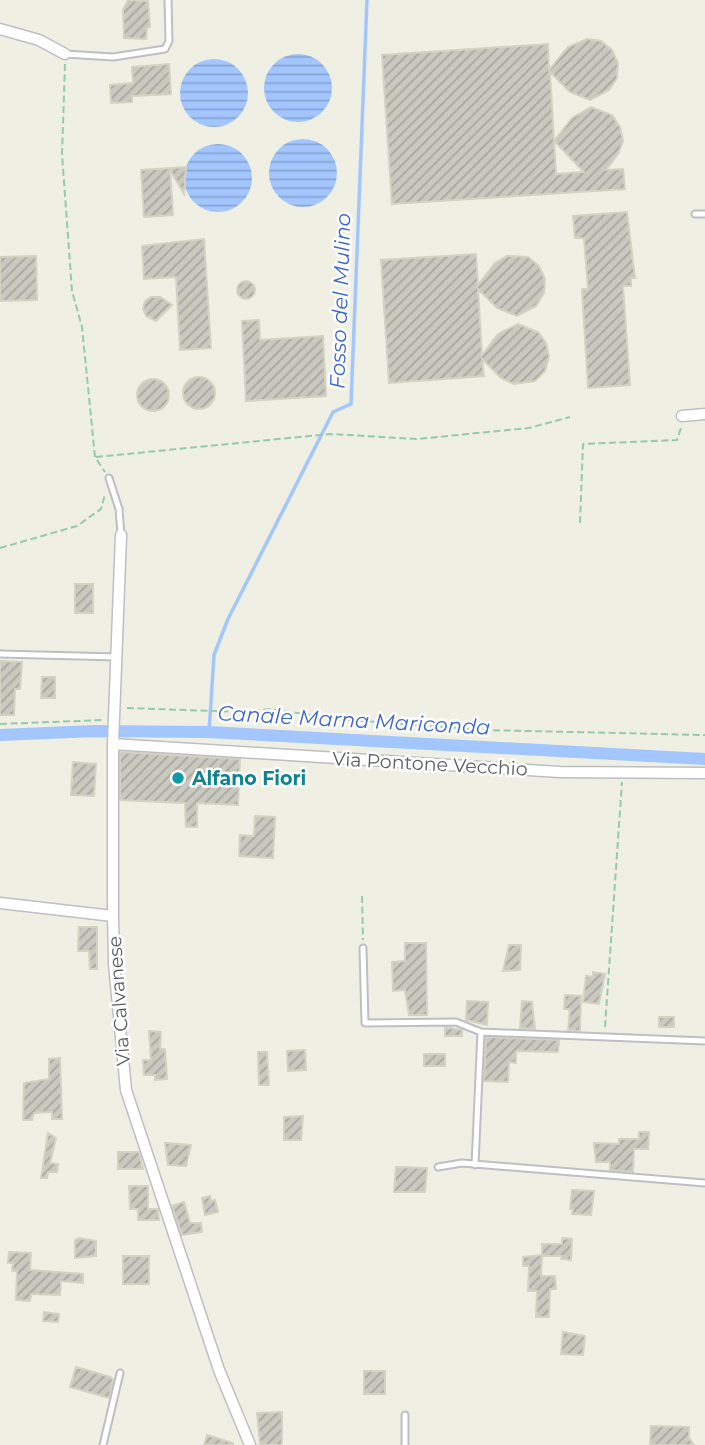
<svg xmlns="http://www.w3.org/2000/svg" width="705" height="1445" font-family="Montserrat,sans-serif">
  <defs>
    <pattern id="water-rules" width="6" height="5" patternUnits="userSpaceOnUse" patternTransform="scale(1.75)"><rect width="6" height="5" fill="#a3c6ff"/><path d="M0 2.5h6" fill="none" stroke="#88a4d2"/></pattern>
    <pattern id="building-hatch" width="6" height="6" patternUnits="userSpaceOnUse" patternTransform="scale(1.75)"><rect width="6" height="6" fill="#cac9c0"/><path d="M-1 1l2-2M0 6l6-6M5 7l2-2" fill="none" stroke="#a7a6a0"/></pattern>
  </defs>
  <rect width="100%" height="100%" fill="#efefe3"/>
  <path fill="url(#water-rules)" d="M264 88a34 34 0 1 1 68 0a34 34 0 1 1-68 0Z
    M180 93a34 34 0 1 1 68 0a34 34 0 1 1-68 0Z
    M269 173a34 34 0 1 1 68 0a34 34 0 1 1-68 0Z
    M184 178a34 34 0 1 1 68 0a34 34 0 1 1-68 0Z"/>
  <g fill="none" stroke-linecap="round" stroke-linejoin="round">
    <path stroke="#a3c6ff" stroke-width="3.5" d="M209 732 214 655 228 619 333 412 351 404 367 0"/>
    <path stroke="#a3c6ff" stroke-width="12" d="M0 735 95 731 209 732 705 759"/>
  </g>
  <path fill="url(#building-hatch)" stroke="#d4d2c1" stroke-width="2" fill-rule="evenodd" d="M128 0 148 1 150 27 147 28 146 39 124 38 123 10Z
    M587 39 601 41 612 50 618 63 617 78 609 90 590 100 570 92 550 72 554 141 572 118 591 107 612 115 620 127 623 141 618 154 606 170 623 169 625 189 392 204 382 55 548 44 549 70 568 47ZM554 141 584 172 556 174Z
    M169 64 171 94 132 96V102L111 103 110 85 133 83 132 67Z
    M186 167 184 194 170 170 173 215 144 217 141 170Z
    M627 212 635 278H631V286H623L630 385 588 388 582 289H588L584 238H575L573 216Z
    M204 239 211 348 180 350 176 277 144 279 142 246Z
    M476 254 478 285 495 263 507 256 528 257 539 266 545 279 544 293 536 306 517 316 497 308 478 289 482 355 498 334 518 324 538 332 546 343 549 357 545 371 535 381 514 384 501 378 482 359 484 376 389 383 381 260Z
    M36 256 37 300 0 301V257Z
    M237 290a9 9 0 1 1 18 0a9 9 0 1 1-18 0Z
    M151 297H160L172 305 156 321 146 316 143 309 145 301Z
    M259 320 260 340 323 336 326 396 246 401 242 321Z
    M183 393a16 16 0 1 1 32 0a16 16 0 1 1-32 0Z
    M137 395a16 16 0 1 1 32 0a16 16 0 1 1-32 0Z
    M75 584H93V613H75Z
    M0 661 22 662 20 689H15L14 715H0Z
    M42 677H55V698H41Z
    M120 752 240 759 238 805 197 803V827H186L185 803 120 800Z
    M73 762 96 764 94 796 71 795Z
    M255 816 275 817 273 858 239 856 240 835 254 836Z
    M79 927H97V969H90L89 951H78Z
    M405 943H426L427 1015H409L405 990 393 991 392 962 405 961Z
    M509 945H521L520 970 503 971Z
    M593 972 605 974 599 1004 583 1002 586 976 593 977Z
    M565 995 581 996 580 1031 568 1030 570 1009H564Z
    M467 1001 488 1002 487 1025 466 1020Z
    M522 1001 532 1002 535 1029 520 1028Z
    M659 1017H674V1027H659Z
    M445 1027 462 1030V1036H445Z
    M149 1031 161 1032 160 1049H165L167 1079 155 1080V1075H144L143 1060H151Z
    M486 1037 559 1040 558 1052 516 1051V1063L509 1062 508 1082 484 1081Z
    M305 1050 306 1070 288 1071 287 1051Z
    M258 1052H267L269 1085H259Z
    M424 1054H445V1066H424Z
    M60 1058 62 1119H52V1112L34 1113 32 1120H23L24 1083 49 1079V1059Z
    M303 1116 301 1140H284V1117Z
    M639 1132H649L648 1149H634L633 1172 610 1170V1162H596L594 1143 619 1144V1139H639Z
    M48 1133 56 1138 50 1163 58 1164 57 1172H48L47 1178H41Z
    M165 1143 191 1145 186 1166 168 1165Z
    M118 1152H139L143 1169H118Z
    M396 1167 427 1168 425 1192H394Z
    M129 1186H148V1209H158L159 1220H138V1209H130Z
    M572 1190 594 1191 591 1215 572 1214 573 1209H570Z
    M210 1196 211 1201 215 1200 218 1212 205 1215 202 1198Z
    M184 1202 190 1223H201L202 1232 182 1235 172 1206Z
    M79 1238 96 1241V1256L75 1258V1240Z
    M562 1238 572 1239 571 1260 561 1259 562 1256H542L541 1276H555L556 1289H550L549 1317H536L537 1291H528L529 1266H523V1257L542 1255V1244H562Z
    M9 1252 31 1253 30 1270 83 1274V1283L61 1281 60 1295 31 1294 30 1301 16 1300 17 1271H12L13 1263H8Z
    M123 1256H149V1284H123Z
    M44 1312 59 1314 58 1322 43 1321Z
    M563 1332 585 1336 583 1355 561 1354Z
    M76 1367 111 1377 113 1380 109 1398 70 1387Z
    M364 1371H385V1394H364Z
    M282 1412V1445H260L257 1413Z
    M651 1426 689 1427V1438L694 1445H650Z
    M207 1435 233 1443V1445H204Z"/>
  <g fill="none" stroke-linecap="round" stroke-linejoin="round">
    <g stroke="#bdbfc5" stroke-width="9">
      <path id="lane" d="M65 54 113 57 165 49 169 41 168 0
        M695 214H705
        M109 478 119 509 121 535
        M0 654 118 657
        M363 948 365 1023 456 1022 481 1032 475 1165
        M481 1032 705 1041
        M438 1167 462 1163 705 1183
        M405 1415V1445
        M103 1445 120 1373"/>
    </g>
    <g stroke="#bdbfc5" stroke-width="13">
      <path id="street" d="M0 29 39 40 65 54
        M682 416 705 414
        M121 535 113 744V916L114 964 126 1090 219 1370 250 1445
        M113 744 560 772 705 773
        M0 903 113 916"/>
    </g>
    <path stroke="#96caaf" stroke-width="2" stroke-dasharray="7 3.5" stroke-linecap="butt" d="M65 64 62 154 72 291 82 327 95 457 105 472
      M96 457 330 434 417 439 529 428 570 417
      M580 523 583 444 677 440 681 428
      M0 548 77 526 101 509 105 494
      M127 708 244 712 270 709 338 719 483 730 705 735
      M0 724 103 720
      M362 896 363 940
      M605 1027 622 782"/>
    <use href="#lane" stroke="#fff" stroke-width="5"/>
    <use href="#street" stroke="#fff" stroke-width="10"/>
  </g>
  <circle fill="#0f9aa8" stroke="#fff" stroke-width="2.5" cx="178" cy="778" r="7"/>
  <g text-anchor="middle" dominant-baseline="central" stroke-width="5" stroke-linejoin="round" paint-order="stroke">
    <g font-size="19" fill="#5b5e65" stroke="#fff">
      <text transform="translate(430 764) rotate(3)">Via Pontone Vecchio</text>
      <text transform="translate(119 1001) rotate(-94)">Via Calvanese</text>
    </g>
    <g font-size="19" font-weight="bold" fill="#0d838f" stroke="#fff" text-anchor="start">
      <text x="192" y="778">Alfano Fiori</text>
    </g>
    <g font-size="21" font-style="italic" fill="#3e68cb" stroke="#fff">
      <text transform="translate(340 301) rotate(-88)">Fosso del Mulino</text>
      <text transform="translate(354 720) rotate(3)">Canale Marna Mariconda</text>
    </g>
  </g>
</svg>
